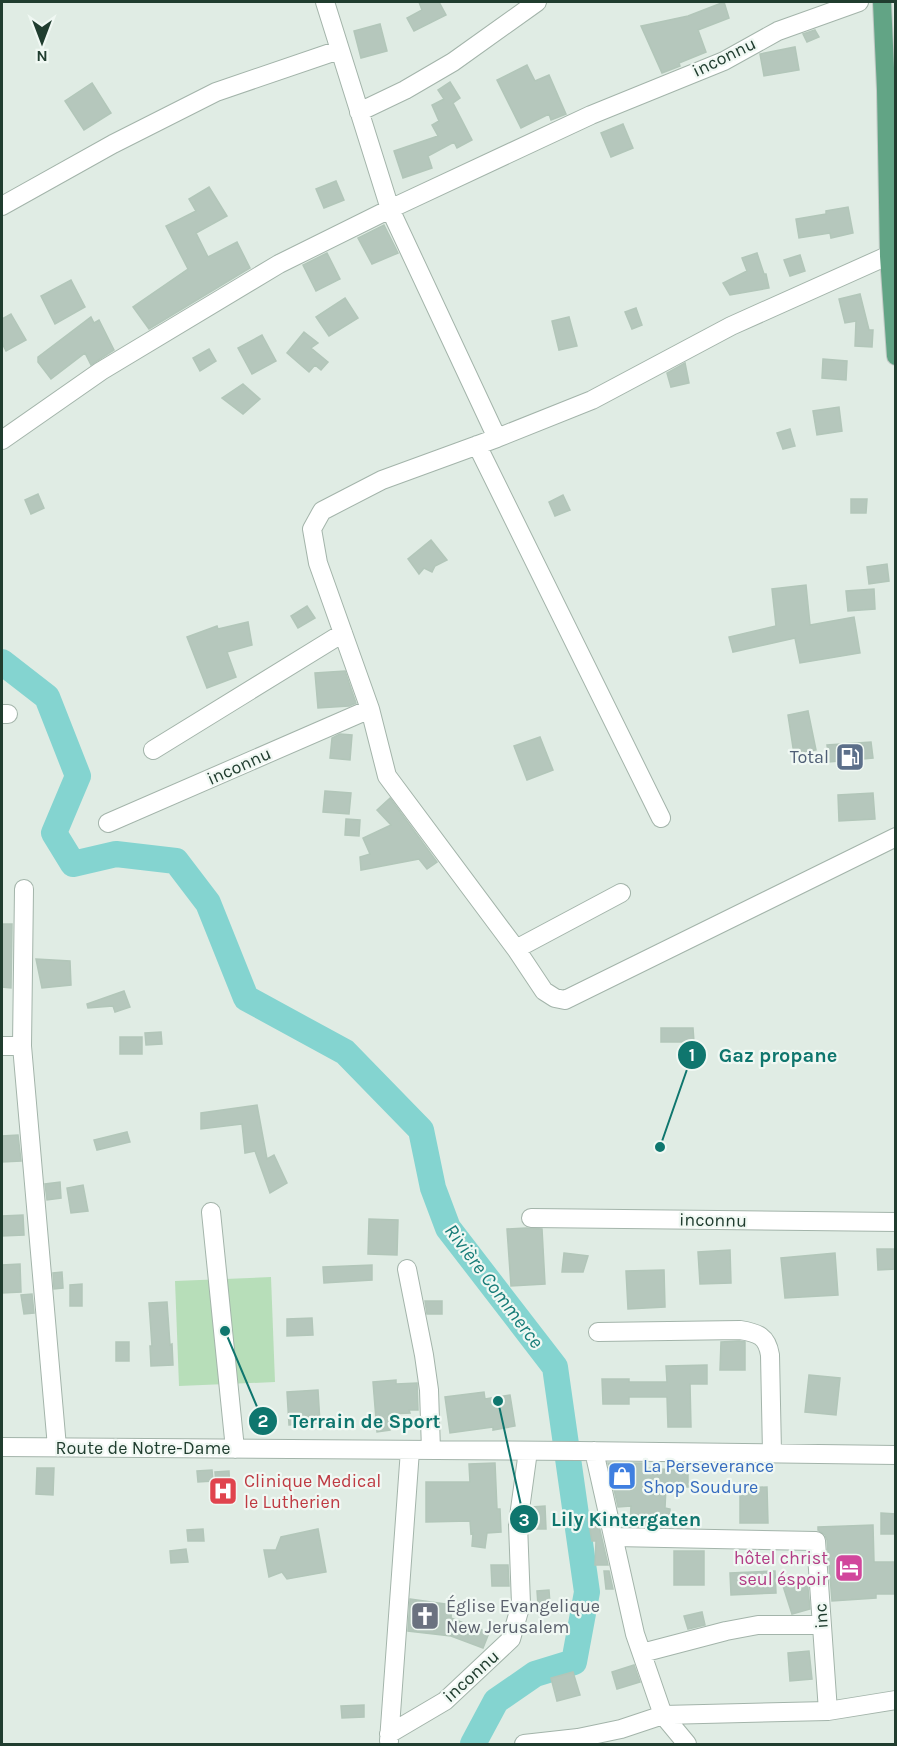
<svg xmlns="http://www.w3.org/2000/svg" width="897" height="1746" font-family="Karla,sans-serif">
  <rect width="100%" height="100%" fill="#e0ece4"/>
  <path fill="#b7deb9" d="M271 1277 275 1382 179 1386 175 1281Z"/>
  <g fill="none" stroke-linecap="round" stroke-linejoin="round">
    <path stroke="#84d4d0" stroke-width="26" d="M2 662 47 697 78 776 54 833 73 864 116 854 176 861 208 903 246 998 345 1052 421 1130 433 1188 448 1228 555 1367 587 1592 574 1662 535 1674 496 1701 473 1744"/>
  </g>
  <path fill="#b5c7bc" stroke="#b2c6b9" stroke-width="1.5" d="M419 2H439L446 15 414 31 407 18 422 10Z
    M724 2 729 18 698 30 706 52 679 63 680 66 662 73 641 26 688 16Z
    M380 24 387 51 361 58 354 31Z
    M815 30 819 37 807 42 803 34Z
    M795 47 799 70 764 76 760 54Z
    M527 65 535 81 549 75 566 114 551 120 549 114 521 128 497 80Z
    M450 82 460 98 453 103 472 140 457 148 454 142 428 156 432 168 403 178 394 151 438 136 432 125 439 121 432 105 444 99 438 90Z
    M92 83 111 113 84 130 65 101Z
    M623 124 633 148 611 157 601 133Z
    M336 181 344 200 324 208 316 189Z
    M209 187 227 216 196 233 208 257 237 242 250 268 149 329 133 307 188 269 166 226 196 211 189 199Z
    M848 207 853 233 831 238 830 233 799 238 796 219 826 214V211Z
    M384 225 398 253 372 264 358 238Z
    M327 253 340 279 316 291 303 265Z
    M757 253 764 274H766L769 288 730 295 723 283 747 271 742 258Z
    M800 255 805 271 790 276 784 260Z
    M71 280 85 307 55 324 41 296Z
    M860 294 869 330H873L872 347 855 346 856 321 845 323 839 299Z
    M345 298 358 318 329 336 316 317Z
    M636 308 642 325 632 329 625 312Z
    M11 314 26 340 6 351 2 343V319Z
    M91 317 94 323 99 320 114 350 91 365 85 353 51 379 38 362V357Z
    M569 317 577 346 559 350 552 321Z
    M304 332 318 343 311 348 328 362 321 370 315 365 309 372 287 353Z
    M262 335 276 361 252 374 238 348Z
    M209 349 216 361 200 371 193 358Z
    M823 359 847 361 846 380 822 378Z
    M685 363 689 383 671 387 667 373Z
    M243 384 260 399 243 414 222 398Z
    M839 407 842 431 817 435 813 411Z
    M790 429 795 446 783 449 777 433Z
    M38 494 44 508 31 514 25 500Z
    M563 495 570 510 555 516 549 502Z
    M851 499H867L866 513H851Z
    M431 540 447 560 435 566 432 572 424 568 419 574 408 559Z
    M887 564 889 581 869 584 867 567Z
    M806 585 810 625 854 617 860 653 800 663 795 638 733 652 729 637 776 626 772 589Z
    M874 589 875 609 848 611 846 591Z
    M307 606 315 618 298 628 291 616Z
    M248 622 252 645 227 652 236 677 207 688 187 637 217 626 218 629Z
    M345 671 356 703 349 706 318 708 315 673Z
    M808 711 816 750 794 754 788 715Z
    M340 734 352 735 350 760 330 758 332 738Z
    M540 737 553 770 527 780 514 746Z
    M871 742 873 758 829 762 827 745Z
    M325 791 351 793 349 814 323 812Z
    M873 793 875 819 839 821 838 795Z
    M390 798 437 862 427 869 419 859 361 870 360 857 370 854 363 838 391 825 377 810Z
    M346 819 360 820 359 836 345 835Z
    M2 924H12L11 988 2 987Z
    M36 959 70 961 71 985 42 988Z
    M124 991 130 1007 115 1012 113 1006 88 1008 87 1004Z
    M661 1028H693L694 1042H661Z
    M161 1032 162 1044 146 1045 145 1033Z
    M120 1037H142V1054H120Z
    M257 1105 267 1159 274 1155 287 1183 270 1193 255 1151 245 1153 242 1124 201 1129V1113Z
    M127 1132 130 1142 97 1150 94 1140Z
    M18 1135 21 1161 2 1162V1136Z
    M60 1182 61 1198 47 1200 45 1184Z
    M83 1185 88 1211 71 1213 67 1188Z
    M23 1215 24 1235 2 1236V1216Z
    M369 1219 398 1220 397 1255 368 1254Z
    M526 1228 542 1229 545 1284 511 1286 507 1229Z
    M877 1249H896V1269L878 1270Z
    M730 1250 731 1283 700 1284 698 1252Z
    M564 1253 588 1256 583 1272H562Z
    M835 1253 838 1295 785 1298 781 1258Z
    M20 1264 21 1292 2 1293V1265Z
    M372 1265V1280L324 1283 323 1267Z
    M664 1270 665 1307 628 1309 626 1271Z
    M62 1272 63 1288 54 1289 53 1273Z
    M82 1284V1306H70V1285Z
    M32 1294 34 1313 24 1314 21 1295Z
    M425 1301H442V1314H427Z
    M167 1302 170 1345 172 1344 173 1365 151 1366 150 1346H152L149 1303Z
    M312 1318 313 1335 287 1336V1319Z
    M739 1341 745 1342V1370H720L721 1342Z
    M116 1342H129V1361H116Z
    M707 1365V1384H690L691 1427H668L667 1397H629V1404H603L602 1379H629V1382H667L666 1366Z
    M809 1375 840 1378 836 1415 805 1412Z
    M396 1380V1384L417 1383 418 1410H409L410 1413 389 1414 390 1430 377 1432 373 1382Z
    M318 1390 320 1423 289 1425 287 1392Z
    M484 1392 485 1399 510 1395 515 1426 493 1430V1427L450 1433 445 1397Z
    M495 1463 497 1509H500L501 1532 487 1533 485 1548 472 1546 473 1533 471 1534 470 1521 426 1522V1482H470L469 1464Z
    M608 1463H646L647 1468 675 1470 676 1464H688V1487H666L665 1508 670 1509 669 1527 630 1526 631 1506 618 1507Z
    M37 1468H54L53 1495 36 1494Z
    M212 1470 213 1481 198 1482 197 1471Z
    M229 1471 230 1496 217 1497 215 1472Z
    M767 1487 768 1523H740V1488Z
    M545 1506 546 1529H529L532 1507Z
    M881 1513 896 1514V1534H881Z
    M597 1517 608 1565H595L596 1541H592L588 1519Z
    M873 1525 874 1562H896V1594H876V1598L832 1601 827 1540 825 1535 818 1530V1527Z
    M203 1529 204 1541H188L187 1530Z
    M318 1529 326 1572 287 1579 282 1572 269 1577 264 1550H276L281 1537Z
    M186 1549 188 1562 171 1563 170 1551Z
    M674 1551H704V1585H674Z
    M491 1565H508L509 1586H492Z
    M604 1571H609L613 1589H606Z
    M775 1571 776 1593 731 1595 730 1573Z
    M807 1578 810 1609 792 1614 783 1586Z
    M549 1590 550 1604 538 1605 537 1591Z
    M410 1599 452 1605 451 1618 489 1633 483 1648 451 1636 408 1631Z
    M702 1612 705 1625 688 1629 684 1616Z
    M809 1651 812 1679 790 1681 788 1653Z
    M634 1665 640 1682 617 1689 612 1672Z
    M573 1672 580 1695 557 1701 551 1678Z
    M364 1705V1717L342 1718 341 1706Z"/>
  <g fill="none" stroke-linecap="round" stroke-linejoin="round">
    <g stroke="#a3b4aa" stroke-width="20">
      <path id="minor" d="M325 2 390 209 497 438 592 400 731 326 896 252
        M359 112 405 90 453 62 537 2
        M2 206 113 144 216 92 339 50
        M497 438 382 480 322 511 312 529 318 563 370 709 387 776 516 949 544 991 555 998 565 1000 896 837
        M2 440 101 371 279 264 390 209 591 115 724 61 778 31 859 2
        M477 445 661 818
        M2 714H8
        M153 750 343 633
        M108 823 370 709
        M516 949 621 893
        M2 1046H22L57 1447
        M22 1046 24 889
        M211 1212 235 1449
        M531 1218 896 1222
        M407 1269 424 1355 429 1390 431 1450
        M598 1332 740 1330C758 1333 767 1336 770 1355L772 1453
        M2 1447 578 1451 896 1455
        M594 1451 635 1634 663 1715 687 1744
        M615 1537 816 1541 828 1711
        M642 1653 726 1631 758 1625H822
        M389 1734 445 1701 511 1639 521 1604 518 1524 528 1451
        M389 1741 410 1450
        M524 1744 578 1738 621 1729 663 1715 828 1711 896 1700"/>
    </g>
    <g stroke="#c1c9c5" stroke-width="20">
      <path id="major" d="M882 2 886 90 889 256 896 356"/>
    </g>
    <use href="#minor" stroke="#fff" stroke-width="18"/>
    <use href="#major" stroke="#62a485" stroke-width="18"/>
  </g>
  <defs>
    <g id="fuel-square" transform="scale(1.5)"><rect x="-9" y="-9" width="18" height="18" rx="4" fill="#5c6f8a" stroke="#f0f8f3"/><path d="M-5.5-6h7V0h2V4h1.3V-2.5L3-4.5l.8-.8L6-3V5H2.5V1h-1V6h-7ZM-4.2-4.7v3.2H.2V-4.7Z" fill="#fff"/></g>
    <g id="shop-square" transform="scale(1.5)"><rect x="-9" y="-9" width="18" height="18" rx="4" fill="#3f7fe0" stroke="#f0f8f3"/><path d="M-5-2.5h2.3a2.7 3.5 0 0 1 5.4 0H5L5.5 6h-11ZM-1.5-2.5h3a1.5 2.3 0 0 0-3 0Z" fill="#fff"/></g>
    <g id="hospital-square" transform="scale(1.5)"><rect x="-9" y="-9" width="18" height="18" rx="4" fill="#e0444e" stroke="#f0f8f3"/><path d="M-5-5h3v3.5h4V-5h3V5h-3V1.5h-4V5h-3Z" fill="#fff"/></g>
    <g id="hotel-square" transform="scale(1.5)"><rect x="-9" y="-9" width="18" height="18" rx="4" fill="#d1479c" stroke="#f0f8f3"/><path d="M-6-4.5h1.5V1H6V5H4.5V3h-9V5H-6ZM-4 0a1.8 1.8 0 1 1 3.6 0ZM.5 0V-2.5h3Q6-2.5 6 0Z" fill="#fff"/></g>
    <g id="church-square" transform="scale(1.5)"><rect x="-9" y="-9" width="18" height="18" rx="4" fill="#6b7280" stroke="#f0f8f3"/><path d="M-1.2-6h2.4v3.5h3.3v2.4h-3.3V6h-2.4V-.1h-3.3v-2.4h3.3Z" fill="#fff"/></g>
  </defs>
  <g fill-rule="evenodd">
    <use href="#fuel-square" x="850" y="757"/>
    <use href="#shop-square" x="622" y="1476"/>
    <use href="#hospital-square" x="223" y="1491"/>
    <use href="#hotel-square" x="849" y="1568"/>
    <use href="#church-square" x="425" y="1616"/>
  </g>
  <g text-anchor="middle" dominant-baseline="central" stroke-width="4.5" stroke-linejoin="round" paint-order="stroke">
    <g font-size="18" fill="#203d2f" stroke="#f0f8f3">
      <text transform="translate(724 57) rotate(-26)">inconnu</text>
      <text transform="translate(239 766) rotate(-24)">inconnu</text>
      <text transform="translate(713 1220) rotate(1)">inconnu</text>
      <text x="143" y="1448">Route de Notre-Dame</text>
      <text transform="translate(821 1616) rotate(-94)">inc</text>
      <text transform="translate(471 1676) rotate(-42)">inconnu</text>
    </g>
    <g font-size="18" fill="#4e5e75" stroke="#f0f8f3" text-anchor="end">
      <text x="829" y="757">Total</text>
    </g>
    <g font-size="18" fill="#366cbe" stroke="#f0f8f3" text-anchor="start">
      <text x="643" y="1466">La Perseverance<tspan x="643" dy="21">Shop Soudure</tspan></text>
    </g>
    <g font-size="18" fill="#be3a42" stroke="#f0f8f3" text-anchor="start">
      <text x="244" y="1481">Clinique Medical<tspan x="244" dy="21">le Lutherien</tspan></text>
    </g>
    <g font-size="18" fill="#b23c85" stroke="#f0f8f3" text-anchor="end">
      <text x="828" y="1558">hôtel christ<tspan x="828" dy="21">seul éspoir</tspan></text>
    </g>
    <g font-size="18" fill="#5b616d" stroke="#f0f8f3" text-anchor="start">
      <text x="446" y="1606">Église Evangelique<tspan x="446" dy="21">New Jerusalem</tspan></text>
    </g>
    <g font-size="20" font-style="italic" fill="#167c78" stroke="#f0f8f3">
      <text transform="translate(494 1286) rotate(53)">Rivière Commerce</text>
    </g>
  </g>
  <path fill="none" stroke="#0f766e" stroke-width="2" d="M660 1147L692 1055M225 1331L263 1421M498 1401L524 1519"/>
  <g fill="#0f766e" stroke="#f0f8f3" stroke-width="2">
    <circle cx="660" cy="1147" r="6"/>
    <circle cx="225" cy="1331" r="6"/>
    <circle cx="498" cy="1401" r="6"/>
    <circle cx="692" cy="1055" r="15"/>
    <circle cx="263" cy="1421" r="15"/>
    <circle cx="524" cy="1519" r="15"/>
  </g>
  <g font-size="18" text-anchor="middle" font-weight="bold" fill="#fff">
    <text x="692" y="1061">1</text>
    <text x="263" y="1427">2</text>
    <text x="524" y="1526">3</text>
  </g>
  <g font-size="20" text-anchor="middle" font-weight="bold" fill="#0f766e" stroke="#f0f8f3" stroke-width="4.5" stroke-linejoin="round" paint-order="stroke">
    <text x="778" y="1062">Gaz propane</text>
    <text x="365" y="1428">Terrain de Sport</text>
    <text x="626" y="1526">Lily Kintergaten</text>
  </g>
  <rect width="897" height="1746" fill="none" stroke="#203d2f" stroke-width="6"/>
  <g transform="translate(42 42) rotate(180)" stroke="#f0f8f3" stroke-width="4.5" paint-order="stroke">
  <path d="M0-4.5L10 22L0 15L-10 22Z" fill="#203d2f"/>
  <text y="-9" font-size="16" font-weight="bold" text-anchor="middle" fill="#203d2f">N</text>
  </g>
</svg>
